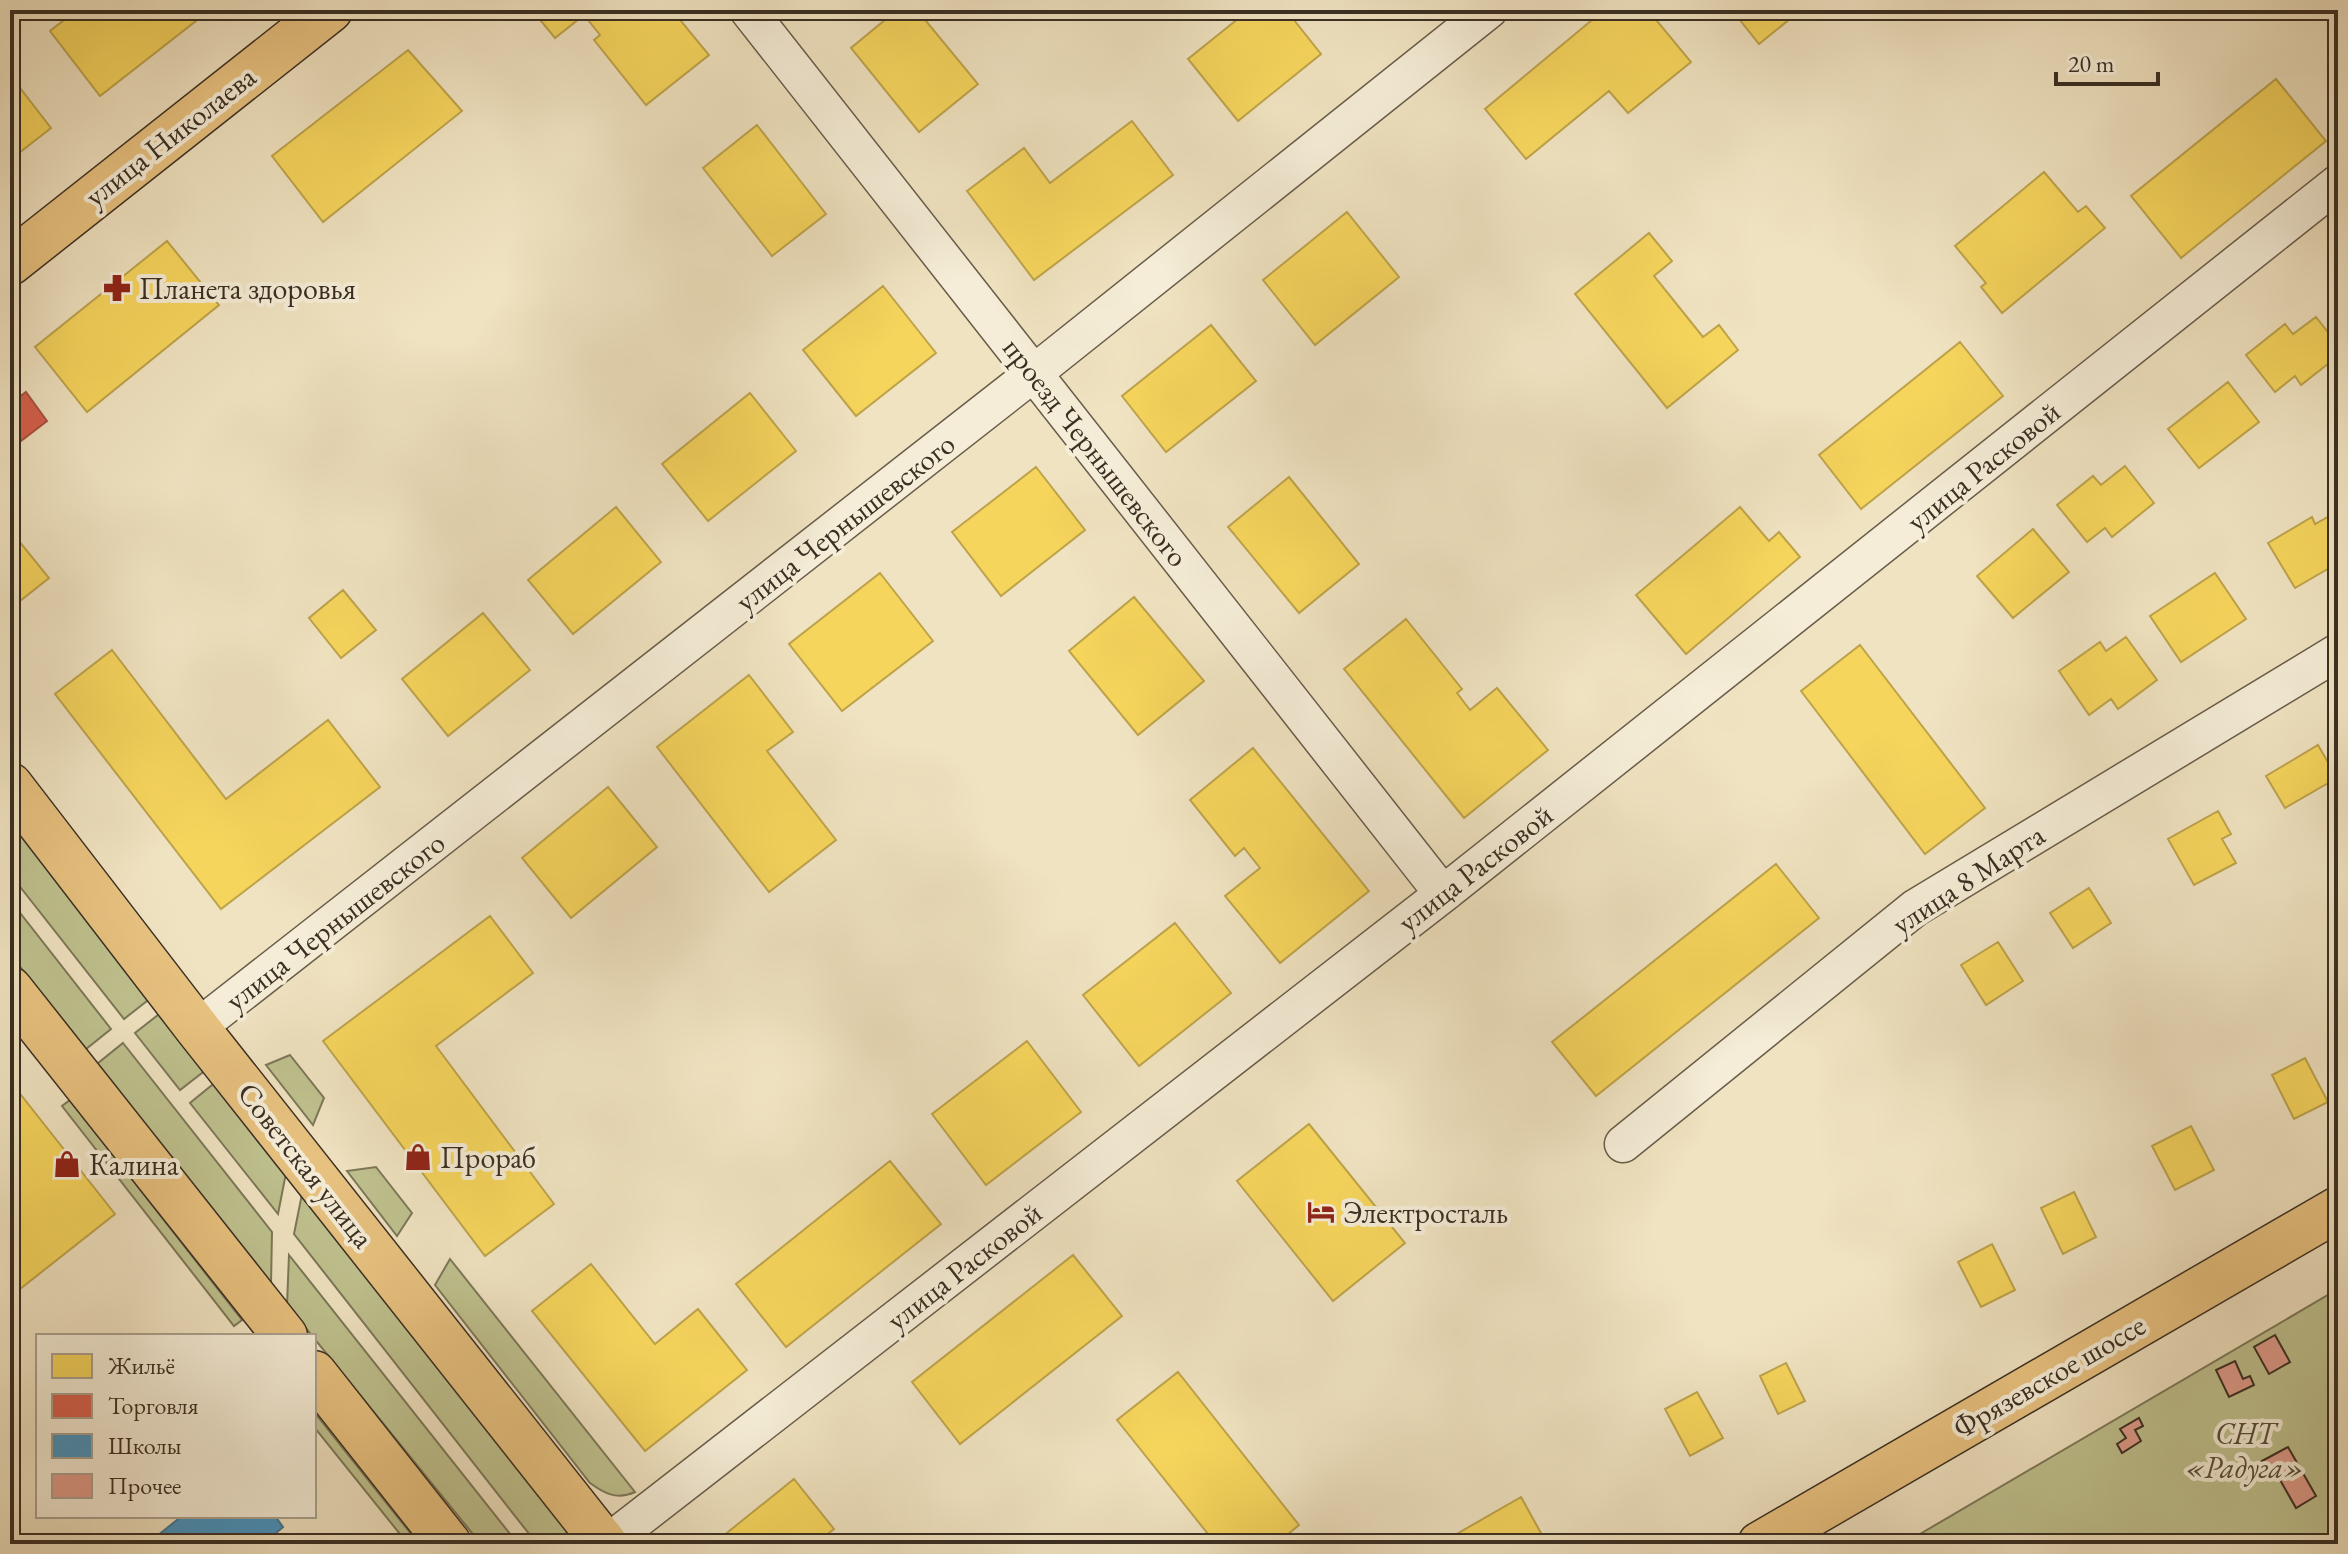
<svg xmlns="http://www.w3.org/2000/svg" width="2348" height="1554" font-family="'EB Garamond',serif">
  <rect width="100%" height="100%" fill="#f0e3c1"/>
  <filter id="stains"><feTurbulence type="fractalNoise" baseFrequency=".0025" numOctaves="4"/><feColorMatrix values="0 0 0 0 .2 0 0 0 0 .09 0 0 0 0 .02 0 0 0 .5 -.17"/></filter>
  <radialGradient id="worn" r=".72"><stop offset=".6" stop-color="#630" stop-opacity="0"/><stop offset="1" stop-color="#630" stop-opacity=".3"/></radialGradient>
  <path fill="#bfc28f" stroke="#7c7859" stroke-width="2" d="M10 816 152 997 124 1019 10 874Z
    M10 900 111 1029 86 1049 10 954Z
    M163 1011 207 1069 180 1090 135 1033Z
    M123 1043 272 1232 271 1284 97 1064Z
    M290 1055 324 1098 313 1125 266 1065Z
    M217 1081 286 1173 278 1214 190 1103Z
    M70 1100 242 1320 234 1326 62 1106Z
    M376 1167 412 1213 397 1236 347 1171Z
    M302 1194 568 1532 553 1544H537L294 1234Z
    M289 1255 518 1544H481L287 1305Z
    M450 1259 635 1492C617 1500 605 1494 590 1483L435 1285Z
    M2338 1289V1544H1902L1920 1534Z
    M314 1412 419 1544H408L314 1427Z"/>
  <path fill="#f6d55c" stroke="#bea34b" stroke-width="2" d="M77 10H210L100 96 50 31Z
    M532 10H672L709 55 646 105 594 40 600 35 584 15 555 38Z
    M897 10H917L978 84 919 132 851 48Z
    M1249 10H1286L1321 54 1238 121 1188 59Z
    M1604 10H1648L1691 62 1628 113 1609 91 1526 159 1485 109Z
    M1732 10H1801L1759 44Z
    M408 50 462 111 323 222 272 156Z
    M10 75 51 128 10 160Z
    M2276 79 2326 141 2181 258 2131 196Z
    M1132 121 1173 175 1034 280 967 191 1024 148 1050 183Z
    M757 125 826 214 772 256 703 168Z
    M2044 172 2078 212 2086 206 2105 228 2002 313 1981 287 1986 283 1955 246Z
    M1347 212 1399 277 1315 345 1263 280Z
    M1649 233 1672 261 1654 276 1703 337 1719 325 1738 350 1667 408 1575 294Z
    M167 241 219 305 87 412 35 347Z
    M883 286 936 353 856 416 803 350Z
    M2316 317 2338 345V356L2301 385 2295 376 2275 392 2246 355 2285 324 2293 334Z
    M1211 325 1256 381 1166 452 1122 396Z
    M1960 342 2003 396 1861 509 1819 455Z
    M2228 382 2259 422 2199 468 2168 429Z
    M750 393 796 451 708 521 662 464Z
    M2125 466 2154 503 2112 537 2105 528 2087 542 2057 505 2093 476 2101 485Z
    M1036 467 1085 530 1001 596 952 532Z
    M1289 477 1359 564 1299 613 1228 527Z
    M616 507 661 562 573 634 528 580Z
    M1740 507 1769 541 1779 532 1800 557 1686 654 1636 595Z
    M2333 514 2338 522V563L2295 588 2268 543 2312 517 2315 524Z
    M2033 529 2069 572 2013 618 1977 576Z
    M10 530 49 578 10 609Z
    M880 573 933 641 842 711 789 644Z
    M2215 573 2246 619 2181 662 2150 616Z
    M343 590 376 630 341 658 309 618Z
    M1134 597 1204 681 1138 735 1069 651Z
    M483 613 530 670 448 736 402 679Z
    M1406 619 1462 689 1457 693 1470 710 1497 688 1548 750 1464 818 1344 669Z
    M2126 637 2157 680 2118 709 2111 699 2089 715 2059 671 2100 642 2106 651Z
    M1860 645 1985 808 1925 854 1801 691Z
    M112 650 226 799 328 720 380 787 221 909 55 694Z
    M749 675 793 732 767 751 836 840 769 892 657 747Z
    M2318 745 2337 778 2285 808 2266 776Z
    M1253 748 1369 891 1280 963 1225 896 1260 868 1244 848 1235 856 1190 800Z
    M608 787 657 847 571 918 522 858Z
    M2218 811 2231 834 2222 839 2236 863 2194 885 2168 839Z
    M1776 864 1819 918 1596 1096 1552 1042Z
    M2089 888 2111 923 2073 948 2050 913Z
    M490 916 533 973 436 1046 554 1204 485 1256 323 1041Z
    M1175 923 1231 993 1139 1066 1083 995Z
    M1998 942 2023 981 1986 1005 1961 965Z
    M1027 1041 1081 1112 986 1185 932 1114Z
    M2305 1058 2328 1102 2294 1119 2272 1075Z
    M10 1081 115 1214 10 1297V1203L12 1201 10 1198Z
    M1309 1124 1405 1243 1333 1301 1237 1181Z
    M2191 1126 2214 1170 2175 1190 2152 1146Z
    M890 1161 941 1224 786 1347 736 1284Z
    M2074 1192 2096 1237 2063 1254 2041 1208Z
    M1992 1244 2015 1290 1981 1307 1958 1262Z
    M1073 1255 1122 1316 960 1444 912 1382Z
    M591 1264 655 1344 698 1309 747 1370 645 1451 532 1311Z
    M1786 1363 1805 1401 1778 1414 1760 1376Z
    M1178 1372 1299 1525 1276 1544H1216L1117 1420Z
    M1697 1392 1723 1438 1690 1456 1665 1409Z
    M794 1479 834 1529 815 1544H722L718 1540Z
    M1521 1497 1547 1544H1441V1543Z"/>
  <path fill="#d6604d" stroke="#a75140" stroke-width="2" d="M26 392 47 421 13 447 10 443V404Z"/>
  <path fill="#4393c3" stroke="#407593" stroke-width="2" d="M182 1516H275L283 1527 276 1533 285 1544H147Z"/>
  <path fill="#e09c8c" stroke="#3a2f23" stroke-width="2" d="M2275 1335 2290 1362 2269 1374 2254 1347Z
    M2235 1361 2243 1379 2250 1376 2254 1385 2229 1397 2216 1370Z
    M2139 1418 2143 1426 2135 1430 2141 1441 2122 1453 2117 1444 2126 1438 2120 1429Z
    M2288 1447 2316 1496 2296 1508 2275 1471 2270 1474 2262 1461Z"/>
  <g fill="none" stroke-linecap="round" stroke-linejoin="round">
    <g stroke="#685c4a" stroke-width="39">
      <path id="minor" d="M748 10 1443 894
        M197 1028 1034 373 1489 10
        M1623 1144 1915 908 2338 652
        M606 1544 1443 894 2338 183"/>
    </g>
    <g stroke="#3a2f23" stroke-width="47">
      <path id="major" d="M10 263 330 10
        M10 785 197 1028 605 1544
        M10 989 285 1336
        M314 1373 449 1544"/>
    </g>
    <g stroke="#3a2f23" stroke-width="47">
      <path id="highway" d="M1760 1544 2338 1209"/>
    </g>
    <use href="#minor" stroke="#f5edd7" stroke-width="36"/>
    <use href="#major" stroke="#e8c280" stroke-width="44"/>
    <use href="#highway" stroke="#e8c280" stroke-width="44"/>
  </g>
  <defs>
    <g id="pharmacy-bare" transform="scale(2.16)"><path d="M-2-6h4v4h4v4h-4v4h-4v-4h-4v-4h4Z" fill="#8f2418" stroke="#f5edd7" stroke-width="2.5" paint-order="stroke"/></g>
    <g id="shop-bare" transform="scale(2.16)"><path d="M-5-2.5h2.3a2.7 3.5 0 0 1 5.4 0H5L5.5 6h-11ZM-1.5-2.5h3a1.5 2.3 0 0 0-3 0Z" fill="#8f2418" stroke="#f5edd7" stroke-width="2.5" paint-order="stroke"/></g>
    <g id="hotel-bare" transform="scale(2.16)"><path d="M-6-4.5h1.5V1H6V5H4.5V3h-9V5H-6ZM-4 0a1.8 1.8 0 1 1 3.6 0ZM.5 0V-2.5h3Q6-2.5 6 0Z" fill="#8f2418" stroke="#f5edd7" stroke-width="2.5" paint-order="stroke"/></g>
  </defs>
  <g fill-rule="evenodd">
    <use href="#pharmacy-bare" x="117" y="288"/>
    <use href="#shop-bare" x="418" y="1157"/>
    <use href="#shop-bare" x="67" y="1164"/>
    <use href="#hotel-bare" x="1321" y="1212"/>
  </g>
  <g text-anchor="middle" dominant-baseline="central" stroke-width="8" stroke-linejoin="round" paint-order="stroke">
    <g font-size="30" fill="#3a2f23" stroke="#f5edd7">
      <text transform="translate(170 136) rotate(-38)">улица Николаева</text>
      <text transform="translate(1096 452) rotate(52)">проезд Чернышевского</text>
      <text transform="translate(1983 466) rotate(-39)">улица Расковой</text>
      <text transform="translate(845 522) rotate(-38)">улица Чернышевского</text>
      <text transform="translate(1475 868) rotate(-38)">улица Расковой</text>
      <text transform="translate(1968 879) rotate(-33)">улица 8 Марта</text>
      <text transform="translate(335 921) rotate(-38)">улица Чернышевского</text>
      <text transform="translate(306 1165) rotate(52)">Советская улица</text>
      <text transform="translate(964 1266) rotate(-38)">улица Расковой</text>
      <text transform="translate(2049 1376) rotate(-30)">Фрязевское шоссе</text>
    </g>
    <g font-size="30" fill="#3a2f23" stroke="#f5edd7" text-anchor="start">
      <text x="139" y="288">Планета здоровья</text>
      <text x="440" y="1157">Прораб</text>
      <text x="89" y="1164">Калина</text>
      <text x="1343" y="1212">Электросталь</text>
    </g>
    <g font-size="30" font-style="italic" fill="#554c39" stroke="#f5edd7">
      <text x="2245" y="1433">СНТ<tspan x="2245" dy="34">«Радуга»</tspan></text>
    </g>
  </g>
  <rect width="2348" height="1554" fill="none" stroke="#f0e3c1" stroke-width="40"/>
  <rect x="12" y="12" width="2324" height="1530" fill="none" stroke="#3a2f23" stroke-width="4"/>
  <rect x="20" y="20" width="2308" height="1514" fill="none" stroke="#3a2f23" stroke-width="2"/>
  <rect x="36" y="1334" width="280" height="184" fill="#f5edd7" stroke="#aaa18f" stroke-width="2"/>
  <rect x="52" y="1354" width="40" height="24" fill="#f6d55c" stroke="#aaa18f" stroke-width="2"/>
  <text x="108" y="1374" font-size="24" fill="#3a2f23">Жильё</text>
  <rect x="52" y="1394" width="40" height="24" fill="#d6604d" stroke="#aaa18f" stroke-width="2"/>
  <text x="108" y="1414" font-size="24" fill="#3a2f23">Торговля</text>
  <rect x="52" y="1434" width="40" height="24" fill="#4393c3" stroke="#aaa18f" stroke-width="2"/>
  <text x="108" y="1454" font-size="24" fill="#3a2f23">Школы</text>
  <rect x="52" y="1474" width="40" height="24" fill="#e09c8c" stroke="#aaa18f" stroke-width="2"/>
  <text x="108" y="1494" font-size="24" fill="#3a2f23">Прочее</text>
  <path d="M2056 72v12h102v-12" fill="none" stroke="#3a2f23" stroke-width="4"/>
  <text x="2068" y="72" font-size="24" fill="#3a2f23" stroke="#f5edd7" stroke-width="6" paint-order="stroke">20 m</text>
  <rect width="100%" height="100%" filter="url(#stains)"/>
  <rect width="100%" height="100%" fill="url(#worn)"/>
</svg>
